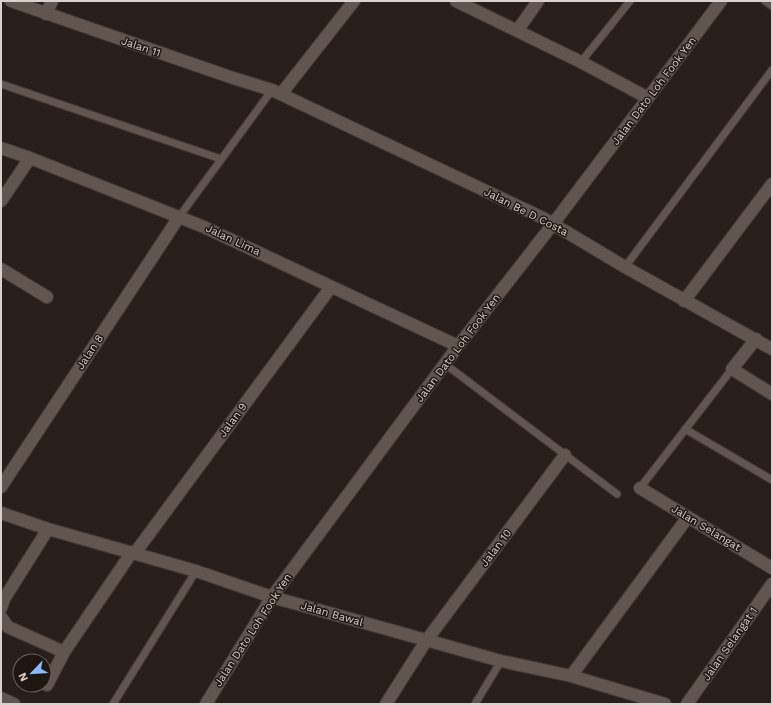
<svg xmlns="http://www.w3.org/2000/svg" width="773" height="705" font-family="'Work Sans',sans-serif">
  <rect width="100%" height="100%" fill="#291f1a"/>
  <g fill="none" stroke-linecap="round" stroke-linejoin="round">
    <g stroke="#413935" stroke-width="9">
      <path id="service" d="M765 1 772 6
        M581 62 630 1
        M1 84 221 159
        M179 217 272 90
        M625 267 772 70
        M445 364 617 494
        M685 429 772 480
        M640 488 732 369
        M113 704 196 571
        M475 704 501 661"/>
    </g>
    <g stroke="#413935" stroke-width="14">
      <path id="minor" d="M11 1 230 77 272 90 543 218 625 267 772 349
        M456 1 581 62 648 98
        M46 14 52 1
        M517 31 538 1
        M281 94 354 1
        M1 148 30 158 204 227 458 346
        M1 201 30 158
        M1 269 47 297
        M684 301 772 184
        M756 339 732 369 772 394
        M1 487 179 217
        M640 488 772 568
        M1 513 48 529 196 571 272 597 501 661 571 676 665 704
        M135 553 331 287
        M1 608 4 599 48 529
        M1 617 8 627 64 652
        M571 676 688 517
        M47 685 64 652 132 552
        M1 698 14 704
        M206 704 272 597 458 346 553 224 721 1
        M386 704 426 641 565 455
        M687 704 772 584"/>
    </g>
    <use href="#service" stroke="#60554f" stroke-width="7"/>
    <use href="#minor" stroke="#60554f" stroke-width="12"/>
  </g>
  <g text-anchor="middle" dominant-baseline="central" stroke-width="3" stroke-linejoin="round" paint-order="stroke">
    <g font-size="11" fill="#d8d1ce" stroke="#1f1611">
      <text transform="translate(141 47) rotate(19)">Jalan 11</text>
      <text transform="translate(654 91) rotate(-53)">Jalan Dato Loh Fook Yen</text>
      <text transform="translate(526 212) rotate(27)">Jalan Be D Costa</text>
      <text transform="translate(233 240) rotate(25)">Jalan Lima</text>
      <text transform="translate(458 348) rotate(-53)">Jalan Dato Loh Fook Yen</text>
      <text transform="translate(90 352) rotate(-57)">Jalan 8</text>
      <text transform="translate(233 420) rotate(-54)">Jalan 9</text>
      <text transform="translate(706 528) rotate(31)">Jalan Selangat</text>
      <text transform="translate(496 548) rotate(-53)">Jalan 10</text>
      <text transform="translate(332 614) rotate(16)">Jalan Bawal</text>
      <text transform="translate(253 630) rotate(-57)">Jalan Dato Loh Fook Yen</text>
      <text transform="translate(730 644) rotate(-55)">Jalan Selangat 1</text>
    </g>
  </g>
  <rect width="773" height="705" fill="none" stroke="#d8d1ce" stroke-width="4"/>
  <g transform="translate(32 673) rotate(245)"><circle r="19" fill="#1f1611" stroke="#69615d"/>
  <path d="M0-3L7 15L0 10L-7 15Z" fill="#87bbfb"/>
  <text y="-6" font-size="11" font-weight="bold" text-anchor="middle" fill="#d8d1ce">N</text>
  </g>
</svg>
